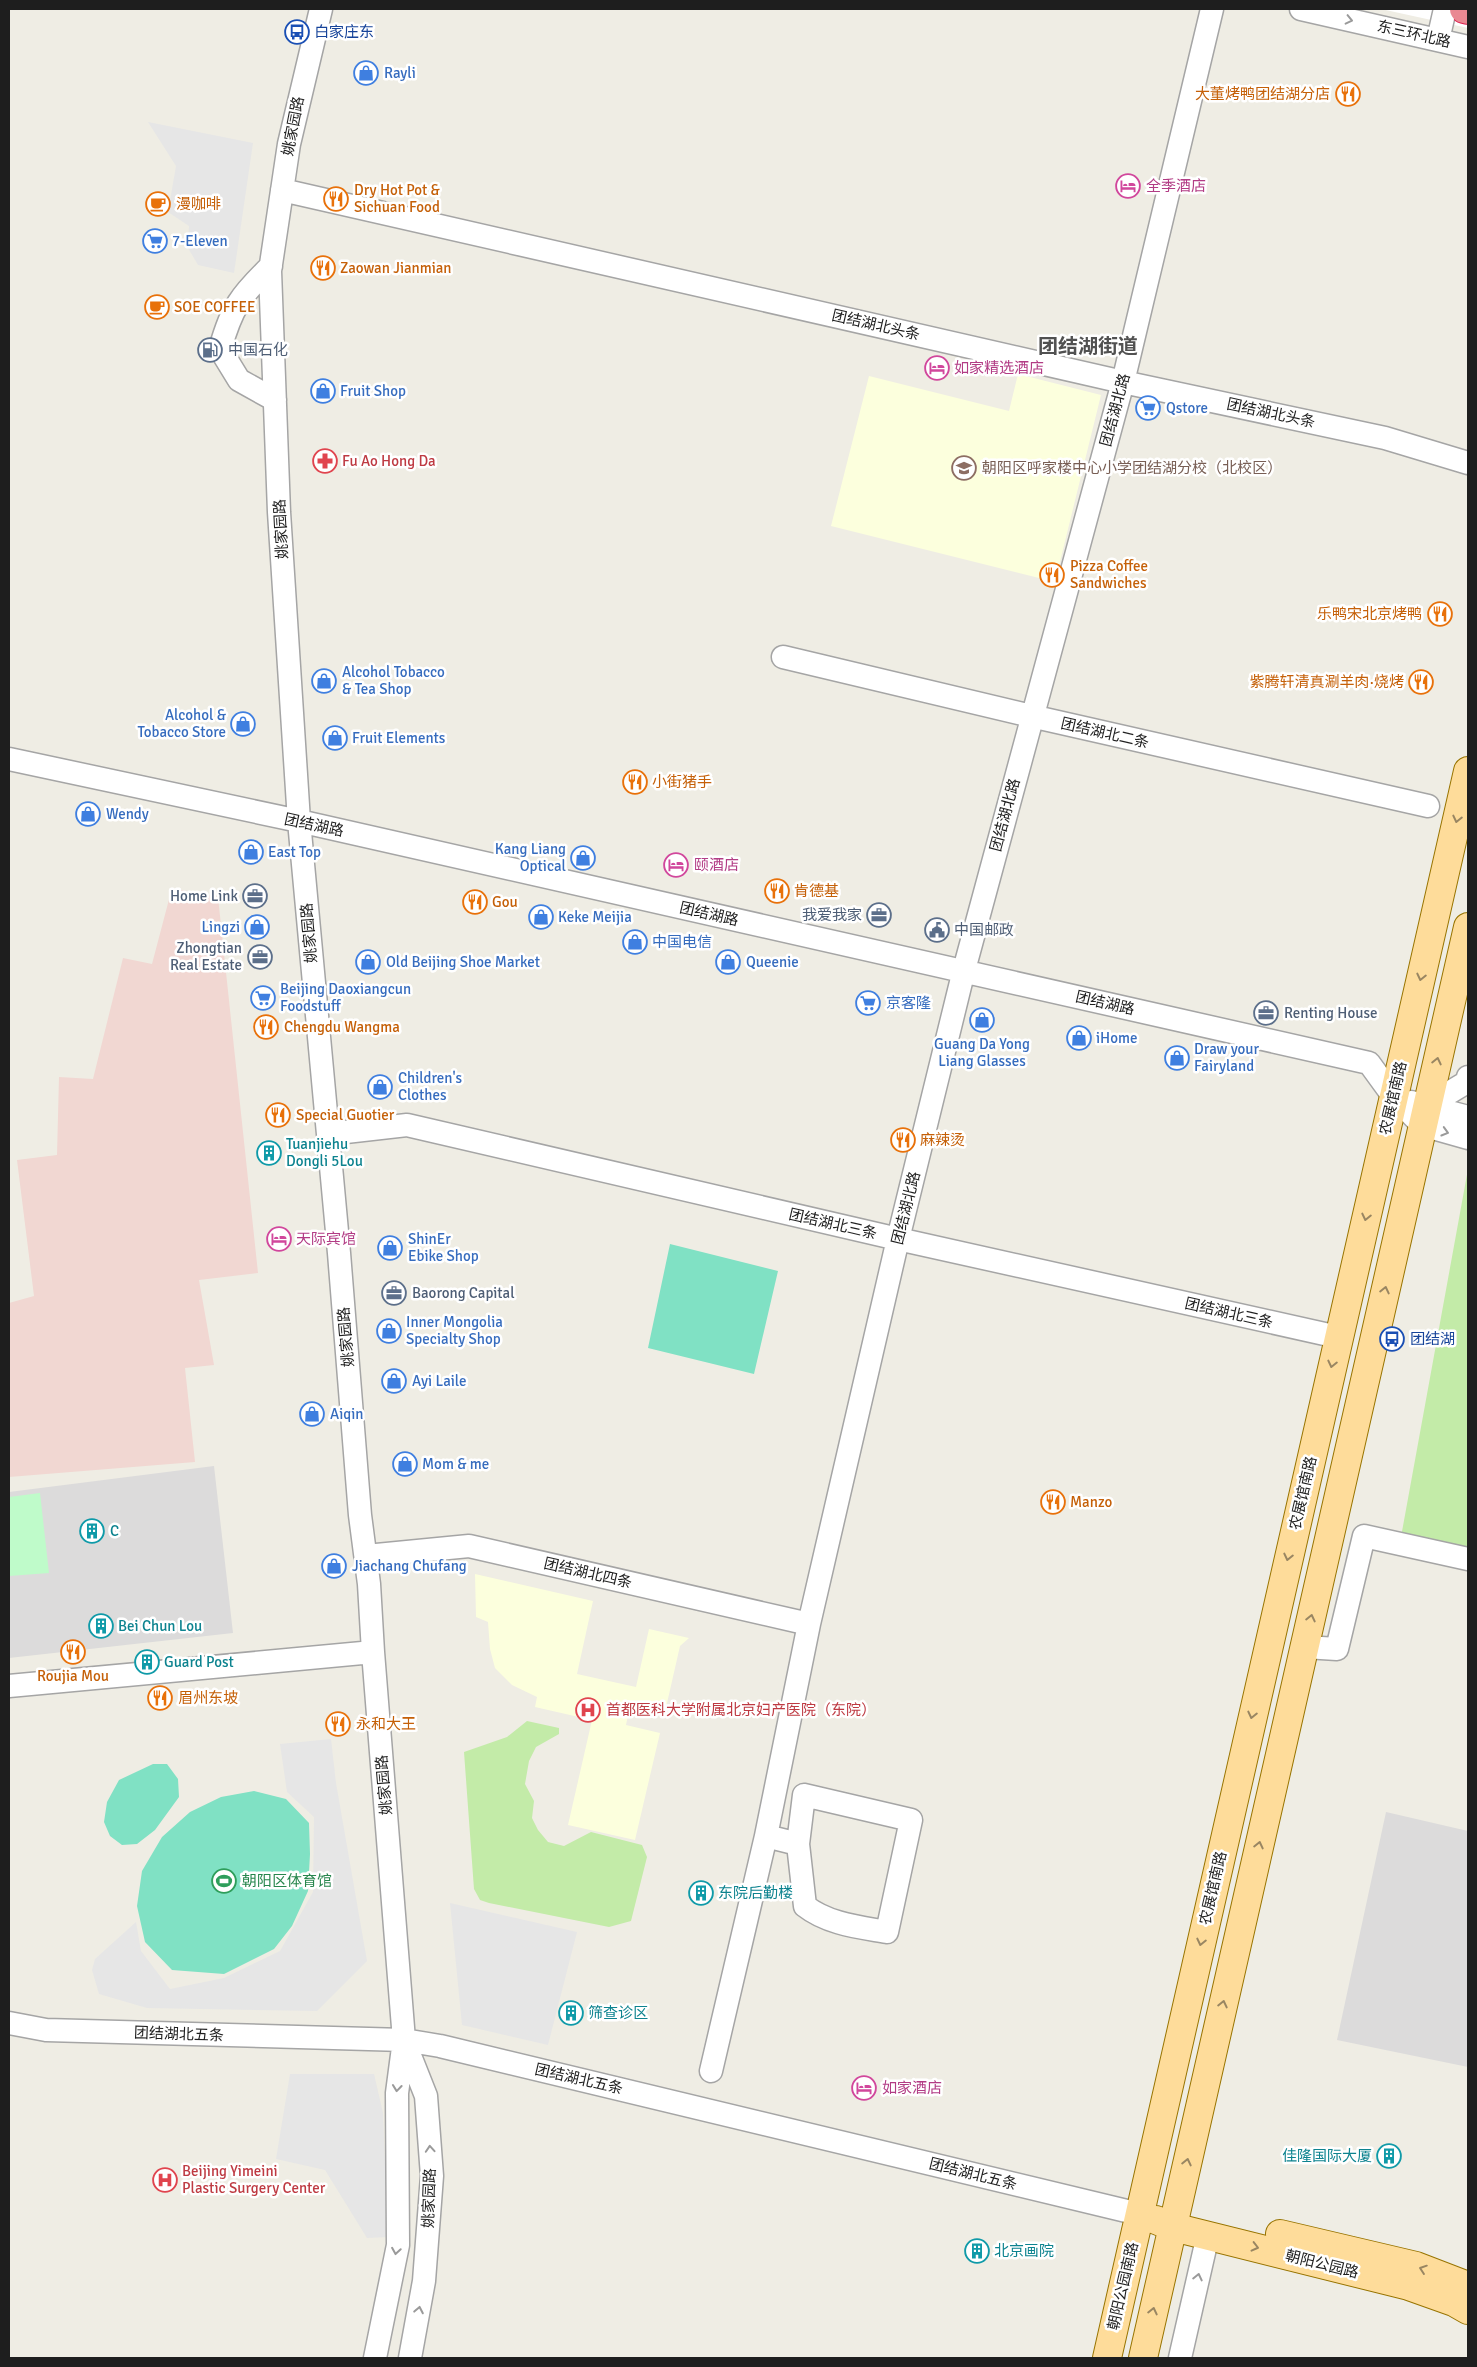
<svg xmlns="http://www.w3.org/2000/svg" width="1477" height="2367" font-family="Signika,'Noto Sans SC',sans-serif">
  <rect width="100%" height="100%" fill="#efede4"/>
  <path fill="#dcdbdb" d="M214 1466 233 1633 9 1658V1492Z
    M1386 1812 1468 1831V2067L1337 2040Z"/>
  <path fill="#f1d7d2" d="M172 888 218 897 258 1273 199 1280 214 1365 185 1368 195 1462 9 1477V1303L34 1296 17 1160 57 1155 59 1077 93 1079 123 958 152 964Z"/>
  <path fill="#fcffdd" d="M1018 374 1101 395 1055 582 831 526 869 376 1009 411Z
    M475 1574 593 1601 577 1674 636 1687 649 1629 689 1638 680 1646 665 1712 630 1705 626 1725 660 1733 635 1840 568 1825 592 1720 535 1707 537 1697 512 1685 495 1668 490 1649 488 1622 476 1617Z"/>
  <path fill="#c3eba8" d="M1468 1169V1551L1401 1537Z
    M527 1721 559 1728V1734L536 1747 529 1761 525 1784 534 1801 532 1818 538 1830 548 1842 564 1846 591 1832 642 1845 647 1857 631 1921 609 1927 489 1903 480 1900 474 1889 464 1752 507 1737Z"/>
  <path fill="#bffbca" d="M40 1493 49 1573 9 1576V1497Z"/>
  <path fill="#80e1c4" d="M670 1244 778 1271 754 1374 648 1348Z
    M153 1764H167L178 1779 179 1797 155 1830 137 1844 122 1845 110 1836 104 1822 107 1802 119 1780Z
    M254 1791 286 1799 309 1823 310 1854 308 1891 292 1926 274 1949 224 1974 172 1970 145 1942 137 1906 142 1871 162 1837 190 1812 221 1797Z"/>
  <path fill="#e6e6e6" d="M148 122 253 143 234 273 198 265 188 248 189 226 168 212 176 166Z
    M331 1739 336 1783 367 1961 317 2011 147 2008 99 1994 92 1970 95 1959 136 1922 141 1951 170 1989 224 1978 280 1951 313 1892 314 1817 287 1792 280 1744Z
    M450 1903 577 1932 548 2045 462 2025Z
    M290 2074H374L383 2113 388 2237 367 2238 325 2170 276 2159Z"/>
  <path fill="#fff" d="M1381 9H1468V28Z"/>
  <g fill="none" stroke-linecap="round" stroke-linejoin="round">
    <g stroke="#a5a5a5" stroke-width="25">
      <path id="minor" d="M321 9 289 144 270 271 279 512 299 821 339 1253 360 1515 369 1584 373 1652 404 2040 397 2093 398 2245 375 2358
        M1301 9 1468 47
        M1438 40 1445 9
        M282 190 1123 382 1385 438 1468 463
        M271 266C240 296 232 307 220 349L239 380 275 400
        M783 657 1031 716 1428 806
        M9 759 299 821 1369 1063 1393 1096 1422 1125 1468 1138
        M1411 1102 1468 1117
        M1427 1106 1467 1082 1468 1077
        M328 1134 407 1125 898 1239 1338 1337
        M366 1556 469 1546 809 1624
        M1305 1647 1337 1649 1364 1536 1468 1559
        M9 1686 373 1652
        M798 1844 804 1795 911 1820 887 1932C859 1927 828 1924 805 1906L798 1844 766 1836 809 1624 898 1239 964 970 1123 382 1212 9
        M9 2023 46 2030 404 2040 440 2046 1139 2214
        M405 2043 426 2096 432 2176 424 2281 410 2358
        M711 2071 766 1836
        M1180 2358 1208 2235"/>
    </g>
    <g stroke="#987400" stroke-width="30">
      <path id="major" d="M1156 2220 1173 2227 1409 2286 1454 2302 1468 2310
        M1280 2234 1416 2266 1468 2286
        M1107 2358 1468 771
        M1143 2358 1468 927"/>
    </g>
    <g stroke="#de204f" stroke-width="30">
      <path id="highway" d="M1464 9 1468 10"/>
    </g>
    <use href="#minor" stroke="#fff" stroke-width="22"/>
    <use href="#major" stroke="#fedc9a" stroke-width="28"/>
    <use href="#highway" stroke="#e98992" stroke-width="28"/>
  </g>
  <defs><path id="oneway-chevron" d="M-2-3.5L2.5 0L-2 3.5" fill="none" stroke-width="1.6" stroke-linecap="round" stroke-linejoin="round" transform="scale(1.25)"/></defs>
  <g stroke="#9a9a9a">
    <use href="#oneway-chevron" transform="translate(1349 20) rotate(13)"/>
    <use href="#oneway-chevron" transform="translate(1445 1132) rotate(16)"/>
    <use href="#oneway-chevron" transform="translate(397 2088) rotate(96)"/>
    <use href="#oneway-chevron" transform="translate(430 2149) rotate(-94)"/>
    <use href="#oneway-chevron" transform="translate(396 2251) rotate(99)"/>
    <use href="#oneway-chevron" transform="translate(1198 2277) rotate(-77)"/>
    <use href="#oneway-chevron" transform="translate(419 2310) rotate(-79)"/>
  </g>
  <g stroke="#998662">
    <use href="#oneway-chevron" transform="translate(1457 819) rotate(103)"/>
    <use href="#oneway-chevron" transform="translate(1421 977) rotate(103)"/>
    <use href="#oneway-chevron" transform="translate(1437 1061) rotate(-77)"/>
    <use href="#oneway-chevron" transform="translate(1366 1217) rotate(103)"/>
    <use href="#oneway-chevron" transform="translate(1385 1290) rotate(-77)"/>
    <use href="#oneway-chevron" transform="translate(1332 1364) rotate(103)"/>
    <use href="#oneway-chevron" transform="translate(1288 1557) rotate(103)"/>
    <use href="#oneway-chevron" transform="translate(1311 1618) rotate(-77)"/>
    <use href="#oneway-chevron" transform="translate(1252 1715) rotate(103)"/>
    <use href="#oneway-chevron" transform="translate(1259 1845) rotate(-77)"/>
    <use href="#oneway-chevron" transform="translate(1201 1942) rotate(103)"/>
    <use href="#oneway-chevron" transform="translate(1223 2004) rotate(-77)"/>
    <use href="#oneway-chevron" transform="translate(1187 2162) rotate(-77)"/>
    <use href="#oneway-chevron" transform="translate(1255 2247) rotate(14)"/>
    <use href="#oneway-chevron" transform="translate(1423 2269) rotate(-161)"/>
    <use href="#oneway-chevron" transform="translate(1153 2311) rotate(-77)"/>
  </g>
  <defs>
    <g id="bus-ring" transform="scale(1.25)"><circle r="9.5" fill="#fff" stroke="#1a4fb4" stroke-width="1.5"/><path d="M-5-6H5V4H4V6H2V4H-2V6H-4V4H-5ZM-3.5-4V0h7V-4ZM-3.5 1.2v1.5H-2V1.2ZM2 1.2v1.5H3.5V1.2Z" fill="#1a4fb4"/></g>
    <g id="shop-ring" transform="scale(1.25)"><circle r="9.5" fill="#fff" stroke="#3f7fe0" stroke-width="1.5"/><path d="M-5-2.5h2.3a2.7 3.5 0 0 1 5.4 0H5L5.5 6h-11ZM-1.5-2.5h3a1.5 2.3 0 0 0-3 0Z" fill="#3f7fe0"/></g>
    <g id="restaurant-ring" transform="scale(1.25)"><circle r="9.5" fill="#fff" stroke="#e8710a" stroke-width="1.5"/><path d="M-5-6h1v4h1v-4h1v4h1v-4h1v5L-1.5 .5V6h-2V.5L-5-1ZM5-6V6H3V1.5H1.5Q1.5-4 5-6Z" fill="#e8710a"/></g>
    <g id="hotel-ring" transform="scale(1.25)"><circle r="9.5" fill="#fff" stroke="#d1479c" stroke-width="1.5"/><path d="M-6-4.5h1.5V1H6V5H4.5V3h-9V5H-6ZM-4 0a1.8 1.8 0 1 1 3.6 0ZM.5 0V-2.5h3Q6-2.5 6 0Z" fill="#d1479c"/></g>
    <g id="cafe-ring" transform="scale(1.25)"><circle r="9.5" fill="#fff" stroke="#e8710a" stroke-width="1.5"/><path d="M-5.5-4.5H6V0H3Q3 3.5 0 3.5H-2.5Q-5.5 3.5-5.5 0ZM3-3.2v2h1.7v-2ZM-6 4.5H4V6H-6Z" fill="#e8710a"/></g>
    <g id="supermarket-ring" transform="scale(1.25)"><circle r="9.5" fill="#fff" stroke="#3f7fe0" stroke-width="1.5"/><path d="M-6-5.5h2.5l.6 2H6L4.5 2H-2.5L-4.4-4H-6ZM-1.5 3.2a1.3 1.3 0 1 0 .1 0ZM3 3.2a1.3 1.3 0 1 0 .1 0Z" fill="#3f7fe0"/></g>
    <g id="fuel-ring" transform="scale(1.25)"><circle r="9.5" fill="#fff" stroke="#5c6f8a" stroke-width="1.5"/><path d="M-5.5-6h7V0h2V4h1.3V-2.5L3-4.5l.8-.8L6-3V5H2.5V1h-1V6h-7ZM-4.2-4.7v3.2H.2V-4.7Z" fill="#5c6f8a"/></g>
    <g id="pharmacy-ring" transform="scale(1.25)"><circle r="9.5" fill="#fff" stroke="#e0444e" stroke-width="1.5"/><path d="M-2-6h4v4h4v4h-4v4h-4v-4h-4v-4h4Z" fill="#e0444e"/></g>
    <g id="school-ring" transform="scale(1.25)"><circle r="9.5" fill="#fff" stroke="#8d6e63" stroke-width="1.5"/><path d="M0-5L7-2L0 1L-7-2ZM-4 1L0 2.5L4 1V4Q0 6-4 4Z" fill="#8d6e63"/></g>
    <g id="office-ring" transform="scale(1.25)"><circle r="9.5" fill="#fff" stroke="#5c6f8a" stroke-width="1.5"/><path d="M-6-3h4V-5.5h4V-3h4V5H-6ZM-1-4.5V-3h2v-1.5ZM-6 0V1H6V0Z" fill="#5c6f8a"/></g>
    <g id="civic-ring" transform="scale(1.25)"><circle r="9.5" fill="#fff" stroke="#5c6f8a" stroke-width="1.5"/><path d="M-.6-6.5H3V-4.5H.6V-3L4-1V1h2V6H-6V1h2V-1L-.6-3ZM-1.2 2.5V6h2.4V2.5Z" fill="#5c6f8a"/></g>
    <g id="building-ring" transform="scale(1.25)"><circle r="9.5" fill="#fff" stroke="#0f9aa8" stroke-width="1.5"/><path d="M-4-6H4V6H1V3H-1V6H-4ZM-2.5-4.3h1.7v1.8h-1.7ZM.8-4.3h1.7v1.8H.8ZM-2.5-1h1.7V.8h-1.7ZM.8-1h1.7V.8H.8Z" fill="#0f9aa8"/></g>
    <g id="hospital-ring" transform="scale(1.25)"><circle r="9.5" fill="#fff" stroke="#e0444e" stroke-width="1.5"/><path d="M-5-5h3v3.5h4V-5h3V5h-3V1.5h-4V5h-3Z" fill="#e0444e"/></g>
    <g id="stadium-ring" transform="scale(1.25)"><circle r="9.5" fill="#fff" stroke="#2e9e5b" stroke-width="1.5"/><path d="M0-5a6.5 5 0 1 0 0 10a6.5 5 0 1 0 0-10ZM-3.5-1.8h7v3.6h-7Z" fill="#2e9e5b"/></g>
  </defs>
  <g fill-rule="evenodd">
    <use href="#bus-ring" x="297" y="32"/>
    <use href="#shop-ring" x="366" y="73"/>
    <use href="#restaurant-ring" x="1348" y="94"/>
    <use href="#hotel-ring" x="1128" y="186"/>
    <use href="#restaurant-ring" x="336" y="199"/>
    <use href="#cafe-ring" x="158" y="204"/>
    <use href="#supermarket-ring" x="155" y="241"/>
    <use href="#restaurant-ring" x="323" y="268"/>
    <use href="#cafe-ring" x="157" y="307"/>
    <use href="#fuel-ring" x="210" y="350"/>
    <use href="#hotel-ring" x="937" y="368"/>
    <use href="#shop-ring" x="323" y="391"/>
    <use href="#supermarket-ring" x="1148" y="408"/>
    <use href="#pharmacy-ring" x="325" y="461"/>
    <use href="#school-ring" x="964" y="468"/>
    <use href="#restaurant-ring" x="1052" y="575"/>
    <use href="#restaurant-ring" x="1440" y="614"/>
    <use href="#shop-ring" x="324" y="681"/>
    <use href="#restaurant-ring" x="1421" y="682"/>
    <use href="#shop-ring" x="243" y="724"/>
    <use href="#shop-ring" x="335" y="738"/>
    <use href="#restaurant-ring" x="635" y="782"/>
    <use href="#shop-ring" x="88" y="814"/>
    <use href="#shop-ring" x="251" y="852"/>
    <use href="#shop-ring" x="583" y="858"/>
    <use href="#hotel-ring" x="676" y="865"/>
    <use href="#restaurant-ring" x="777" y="891"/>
    <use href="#office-ring" x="255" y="896"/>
    <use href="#restaurant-ring" x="475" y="902"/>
    <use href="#office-ring" x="879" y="915"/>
    <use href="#shop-ring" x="541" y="917"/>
    <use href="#shop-ring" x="257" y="927"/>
    <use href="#civic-ring" x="937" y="930"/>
    <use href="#shop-ring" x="635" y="942"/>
    <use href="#office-ring" x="260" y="957"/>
    <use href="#shop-ring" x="368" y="962"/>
    <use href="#shop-ring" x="728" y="962"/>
    <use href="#supermarket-ring" x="263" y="998"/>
    <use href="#supermarket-ring" x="868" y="1003"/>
    <use href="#office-ring" x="1266" y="1013"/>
    <use href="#shop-ring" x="982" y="1020"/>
    <use href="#restaurant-ring" x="266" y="1027"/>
    <use href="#shop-ring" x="1079" y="1038"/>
    <use href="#shop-ring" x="1177" y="1058"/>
    <use href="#shop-ring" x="380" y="1087"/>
    <use href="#restaurant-ring" x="278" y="1115"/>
    <use href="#restaurant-ring" x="903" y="1140"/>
    <use href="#building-ring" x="269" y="1153"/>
    <use href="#hotel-ring" x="279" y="1239"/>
    <use href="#shop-ring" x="390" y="1248"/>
    <use href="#office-ring" x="394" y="1293"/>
    <use href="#shop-ring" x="389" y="1331"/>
    <use href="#bus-ring" x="1392" y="1339"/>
    <use href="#shop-ring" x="394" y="1381"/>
    <use href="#shop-ring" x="312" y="1414"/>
    <use href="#shop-ring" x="405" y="1464"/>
    <use href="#restaurant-ring" x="1053" y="1502"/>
    <use href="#building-ring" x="92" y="1531"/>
    <use href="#shop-ring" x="334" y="1566"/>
    <use href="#building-ring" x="101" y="1626"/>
    <use href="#restaurant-ring" x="73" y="1652"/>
    <use href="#building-ring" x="147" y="1662"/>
    <use href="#restaurant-ring" x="160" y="1698"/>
    <use href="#hospital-ring" x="588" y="1710"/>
    <use href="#restaurant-ring" x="338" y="1724"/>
    <use href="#stadium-ring" x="224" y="1881"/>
    <use href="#building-ring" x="701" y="1893"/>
    <use href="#building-ring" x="571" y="2013"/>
    <use href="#hotel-ring" x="864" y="2088"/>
    <use href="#building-ring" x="1389" y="2156"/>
    <use href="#hospital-ring" x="165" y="2180"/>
    <use href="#building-ring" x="977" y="2251"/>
  </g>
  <g text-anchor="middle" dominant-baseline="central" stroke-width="5" stroke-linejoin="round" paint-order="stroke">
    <g font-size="15" fill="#164399" stroke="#fff" text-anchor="start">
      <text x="314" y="32">白家庄东</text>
      <text x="1410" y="1339">团结湖</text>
    </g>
    <g font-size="15" fill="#1e1e1e" stroke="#fff">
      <text transform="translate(1414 34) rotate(13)">东三环北路</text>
      <text transform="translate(293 126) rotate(-79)">姚家园路</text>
      <text transform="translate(876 325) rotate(13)">团结湖北头条</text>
      <text transform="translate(1115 410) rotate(-75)">团结湖北路</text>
      <text transform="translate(1271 413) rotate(12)">团结湖北头条</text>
      <text transform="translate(281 529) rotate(-93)">姚家园路</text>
      <text transform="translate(1105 733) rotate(13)">团结湖北二条</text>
      <text transform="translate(1005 815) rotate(-75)">团结湖北路</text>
      <text transform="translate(314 825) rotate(12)">团结湖路</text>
      <text transform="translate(709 914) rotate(13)">团结湖路</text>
      <text transform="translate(309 933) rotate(-95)">姚家园路</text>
      <text transform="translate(1105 1003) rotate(13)">团结湖路</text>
      <text transform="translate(1393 1098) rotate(-77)">农展馆南路</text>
      <text transform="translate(906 1208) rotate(-76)">团结湖北路</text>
      <text transform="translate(833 1224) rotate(13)">团结湖北三条</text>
      <text transform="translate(1229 1313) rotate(13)">团结湖北三条</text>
      <text transform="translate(346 1337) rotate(-95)">姚家园路</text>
      <text transform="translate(1303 1493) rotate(-77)">农展馆南路</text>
      <text transform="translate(588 1573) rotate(13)">团结湖北四条</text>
      <text transform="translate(384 1785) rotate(-95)">姚家园路</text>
      <text transform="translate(1213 1888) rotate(-77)">农展馆南路</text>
      <text transform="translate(179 2034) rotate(2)">团结湖北五条</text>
      <text transform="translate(579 2079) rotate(13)">团结湖北五条</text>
      <text transform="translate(973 2174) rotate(14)">团结湖北五条</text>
      <text transform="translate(429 2198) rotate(-88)">姚家园路</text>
      <text transform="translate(1322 2264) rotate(14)">朝阳公园路</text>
      <text transform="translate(1123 2286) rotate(-77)">朝阳公园南路</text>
    </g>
    <g font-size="15" fill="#366cbe" stroke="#fff" text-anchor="start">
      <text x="384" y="73">Rayli</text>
      <text x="172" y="241">7-Eleven</text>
      <text x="340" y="391">Fruit Shop</text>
      <text x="1166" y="408">Qstore</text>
      <text x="342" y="672">Alcohol Tobacco<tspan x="342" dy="17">&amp; Tea Shop</tspan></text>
      <text x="226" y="715" text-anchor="end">Alcohol &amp;<tspan x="226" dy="17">Tobacco Store</tspan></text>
      <text x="352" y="738">Fruit Elements</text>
      <text x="106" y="814">Wendy</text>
      <text x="566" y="849" text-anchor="end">Kang Liang<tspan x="566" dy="17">Optical</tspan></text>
      <text x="268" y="852">East Top</text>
      <text x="558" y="917">Keke Meijia</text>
      <text x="240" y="927" text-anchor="end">Lingzi</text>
      <text x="652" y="942">中国电信</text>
      <text x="386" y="962">Old Beijing Shoe Market</text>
      <text x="746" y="962">Queenie</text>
      <text x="280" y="989">Beijing Daoxiangcun<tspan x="280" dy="17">Foodstuff</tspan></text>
      <text x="886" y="1003">京客隆</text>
      <text x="1096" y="1038">iHome</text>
      <text x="982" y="1044" text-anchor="middle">Guang Da Yong<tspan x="982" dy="17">Liang Glasses</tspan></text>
      <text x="1194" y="1049">Draw your<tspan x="1194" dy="17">Fairyland</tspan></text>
      <text x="398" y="1078">Children's<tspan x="398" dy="17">Clothes</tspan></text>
      <text x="408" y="1239">ShinEr<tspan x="408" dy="17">Ebike Shop</tspan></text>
      <text x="406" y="1322">Inner Mongolia<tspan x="406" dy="17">Specialty Shop</tspan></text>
      <text x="412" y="1381">Ayi Laile</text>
      <text x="330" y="1414">Aiqin</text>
      <text x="422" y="1464">Mom &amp; me</text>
      <text x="352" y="1566">Jiachang Chufang</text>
    </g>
    <g font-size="15" fill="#c56008" stroke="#fff" text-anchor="start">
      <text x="1330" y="94" text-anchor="end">大董烤鸭团结湖分店</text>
      <text x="354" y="190">Dry Hot Pot &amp;<tspan x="354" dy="17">Sichuan Food</tspan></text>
      <text x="176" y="204">漫咖啡</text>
      <text x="340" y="268">Zaowan Jianmian</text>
      <text x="174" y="307">SOE COFFEE</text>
      <text x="1070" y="566">Pizza Coffee<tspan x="1070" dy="17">Sandwiches</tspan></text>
      <text x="1422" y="614" text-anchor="end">乐鸭宋北京烤鸭</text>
      <text x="1404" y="682" text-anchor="end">紫腾轩清真涮羊肉·烧烤</text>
      <text x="652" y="782">小街猪手</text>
      <text x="794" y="891">肯德基</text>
      <text x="492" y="902">Gou</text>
      <text x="284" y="1027">Chengdu Wangma</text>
      <text x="296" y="1115">Special Guotier</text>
      <text x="920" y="1140">麻辣烫</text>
      <text x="1070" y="1502">Manzo</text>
      <text x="73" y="1676" text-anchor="middle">Roujia Mou</text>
      <text x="178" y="1698">眉州东坡</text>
      <text x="356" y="1724">永和大王</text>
    </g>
    <g font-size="15" fill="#b23c85" stroke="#fff" text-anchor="start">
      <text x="1146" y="186">全季酒店</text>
      <text x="954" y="368">如家精选酒店</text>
      <text x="694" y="865">颐酒店</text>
      <text x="296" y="1239">天际宾馆</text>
      <text x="882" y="2088">如家酒店</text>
    </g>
    <g font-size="15" fill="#4e5e75" stroke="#fff" text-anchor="start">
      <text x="228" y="350">中国石化</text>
      <text x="238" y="896" text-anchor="end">Home Link</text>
      <text x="862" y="915" text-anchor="end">我爱我家</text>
      <text x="954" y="930">中国邮政</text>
      <text x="242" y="948" text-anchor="end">Zhongtian<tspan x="242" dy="17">Real Estate</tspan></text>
      <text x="1284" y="1013">Renting House</text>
      <text x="412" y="1293">Baorong Capital</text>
    </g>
    <g font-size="15" fill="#be3a42" stroke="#fff" text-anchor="start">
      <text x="342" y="461">Fu Ao Hong Da</text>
      <text x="606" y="1710">首都医科大学附属北京妇产医院（东院）</text>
      <text x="182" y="2171">Beijing Yimeini<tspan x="182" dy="17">Plastic Surgery Center</tspan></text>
    </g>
    <g font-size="15" fill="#785e54" stroke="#fff" text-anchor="start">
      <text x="982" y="468">朝阳区呼家楼中心小学团结湖分校（北校区）</text>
    </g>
    <g font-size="15" fill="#0d838f" stroke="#fff" text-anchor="start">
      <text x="286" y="1144">Tuanjiehu<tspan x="286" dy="17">Dongli 5Lou</tspan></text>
      <text x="110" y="1531">C</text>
      <text x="118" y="1626">Bei Chun Lou</text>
      <text x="164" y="1662">Guard Post</text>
      <text x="718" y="1893">东院后勤楼</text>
      <text x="588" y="2013">筛查诊区</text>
      <text x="1372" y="2156" text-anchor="end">佳隆国际大厦</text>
      <text x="994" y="2251">北京画院</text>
    </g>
    <g font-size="15" fill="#27864d" stroke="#fff" text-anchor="start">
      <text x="242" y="1881">朝阳区体育馆</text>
    </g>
    <g font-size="20" font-weight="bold" fill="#515151" stroke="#fff">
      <text x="1088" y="346">团结湖街道</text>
    </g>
  </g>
  <rect width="1477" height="2367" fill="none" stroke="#1e1e1e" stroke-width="20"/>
</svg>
